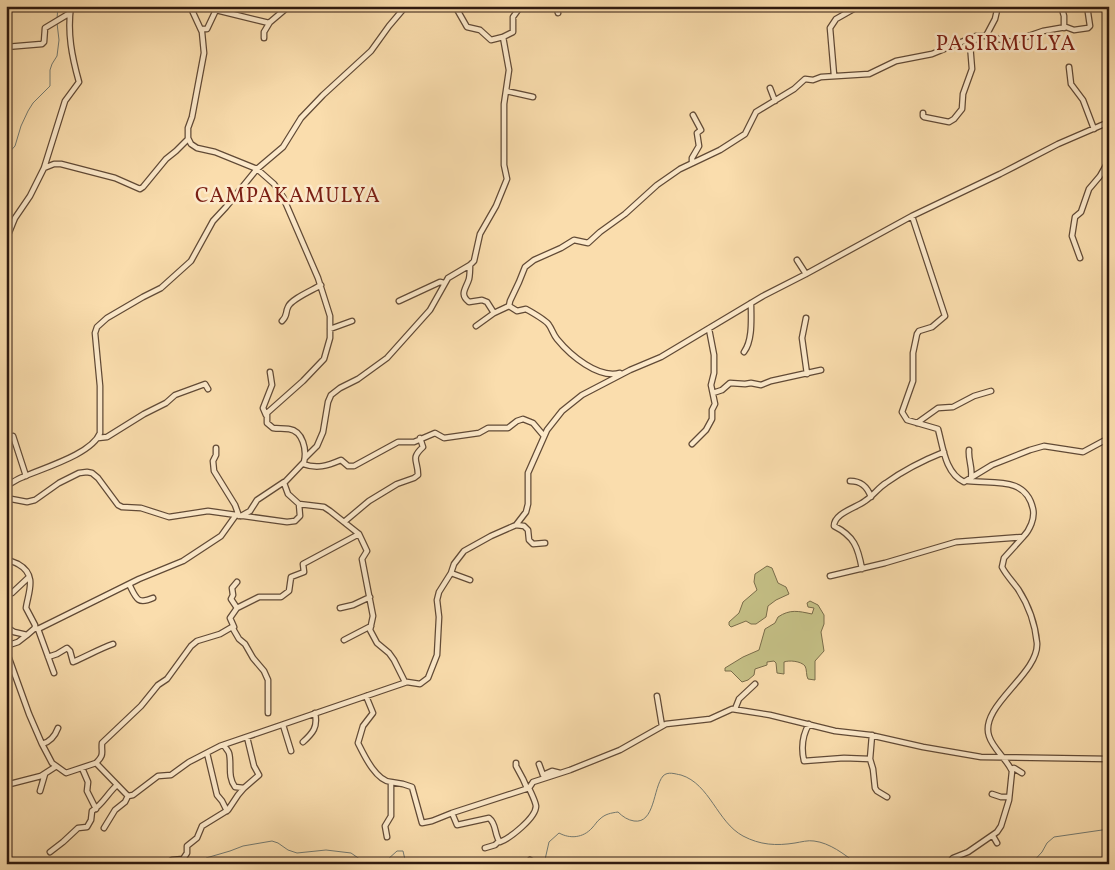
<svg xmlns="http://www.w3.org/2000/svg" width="1115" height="870" font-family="Vollkorn,serif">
  <rect width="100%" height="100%" fill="#faddad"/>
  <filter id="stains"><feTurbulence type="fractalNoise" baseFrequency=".004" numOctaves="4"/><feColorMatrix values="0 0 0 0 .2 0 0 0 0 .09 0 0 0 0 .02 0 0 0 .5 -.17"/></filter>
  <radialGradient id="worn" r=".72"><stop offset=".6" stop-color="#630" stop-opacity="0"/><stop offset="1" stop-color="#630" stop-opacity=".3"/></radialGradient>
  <path fill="#c4bf85" stroke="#796c4a" d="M767 566 772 568 778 583 786 587 789 594 776 600 768 606 766 617 756 624H751L746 621 731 627 729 625V622L739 613 743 602 757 590 754 582 755 574Z
    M810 601 818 605 824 615V624L821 632 824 651 815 661V680L808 679C806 676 807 669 805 666 801 661 789 660 784 662V674L777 673 776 663 774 661 767 662V665L755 669 754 675 748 680 742 682 731 671H725V668L743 657 759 650 765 629 775 623 778 617C790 609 798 611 812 614L814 608 808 607 807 603Z"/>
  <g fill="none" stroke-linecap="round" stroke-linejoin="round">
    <path stroke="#737a72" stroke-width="1" d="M57 19 58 6
      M6 156 15 146 21 126 28 111 33 103 50 86V70L52 64 57 56 59 40 57 23
      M201 864 206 858 230 851 243 846 272 841 278 843 288 850 297 853 326 850 351 853 364 862 370 863 387 860 397 851H403L406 864
      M544 864 549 842 559 833C570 839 583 838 592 828 595 825 597 821 600 819 605 814 611 813 618 812 623 817 628 820 634 821 655 824 653 788 663 776 668 771 675 774 681 775 710 784 717 822 743 836 760 845 776 846 795 843 801 842 808 840 814 841 830 843 844 854 857 864
      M1031 864 1042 852 1047 843 1054 837 1109 829"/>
    <g stroke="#614a36" stroke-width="7">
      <path id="minor" d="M455 6 467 27 480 30 491 40 503 37
        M556 6 558 13
        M1061 6 1064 16V28
        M201 29H207L216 10 269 23 289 6
        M986 36 995 19 998 6
        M264 38V32L270 22
        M6 47 42 44 44 42 45 28 70 13
        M1069 67 1071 84 1083 100 1094 129
        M834 75 830 28 836 19 859 6
        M770 88 775 101
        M506 91 533 97
        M923 113V116L924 117 949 122 954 119 962 109 963 94 972 69 970 44 976 39
        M692 163V158L699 146 697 133 701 130 693 115
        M44 168 54 164H61L115 178 140 189 143 187 166 159 176 151 188 139
        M912 216 945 316 932 327 919 331 917 334 913 353V381L902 412 907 420 938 429C943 447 945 473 964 482L992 465 1030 450 1044 446 1083 452 1109 438
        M6 240 15 218 30 196 44 168 65 101 79 82C72 57 67 33 71 6
        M1080 258 1072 236 1075 217 1081 212 1089 189 1100 176 1109 160
        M797 260 806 274
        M470 265C470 270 470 274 469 279 466 289 459 294 469 302L482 300 487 302 494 313
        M399 301 440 282 444 283
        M806 318 802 338 807 374
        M282 321C288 315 285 313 288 307 291 299 313 290 321 285
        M476 326 494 313 509 306
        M330 329 352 321
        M744 352C753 340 751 318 751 303
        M620 373C598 379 570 355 557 339 553 334 552 329 549 325 546 320 531 312 526 309L517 311 509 306 510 301 519 282 525 267 534 260 561 248 574 240 588 243 600 232 625 214 657 185 680 169 720 150 745 134 756 112 794 89 805 79 813 80 821 77 869 74 896 61 932 54 976 36H986L1011 42 1043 31 1066 27 1074 30 1088 28 1090 26 1087 6
        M713 393 722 390 730 383 745 384 751 383 761 385 771 381 821 370
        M266 415 263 408 272 385 270 372
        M917 423 938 408 953 407 974 396 991 391
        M13 436 26 476
        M98 438 107 437 144 414 166 403 175 395 205 384 208 389
        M692 444 706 430 712 419V410L715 404 711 385 714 373V355L709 329
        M216 448V455L213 461 214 471 235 505 239 516
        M969 450C968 460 973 468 971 478
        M305 458 317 446 323 432 328 402 331 395 340 388 358 379 387 358 430 310 448 278 470 265 474 261 480 234 496 206 507 179 504 165V104L509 70 503 37 513 32V17L521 6
        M303 464C317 469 327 466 341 460L348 466H354L398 442H414L435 433 444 438 479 433 488 428H508L517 421 523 419 533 423 544 436
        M850 481C861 481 867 486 871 497
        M6 486C12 483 17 479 23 477 43 468 92 454 100 433V386L95 333 97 327 107 318 143 297 161 288 191 261 213 221 226 207 257 169 283 147 301 118 323 95 371 51 389 26 406 6
        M6 498 27 502 35 500 59 483 79 473 87 472 92 473 98 478 118 505 122 507 141 508 169 517 208 511 287 522 295 521 300 516 299 504 288 494 284 483 304 462C307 450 303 431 289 429 283 428 278 429 273 428L267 423V413L303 381 324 359 330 338V316L318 278 283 197 274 184 257 169 215 152 197 148 191 144 188 138V128L192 117 204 53 202 32 190 6
        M299 504 324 507 330 511 359 534 367 551 362 559 373 616 370 630 377 643 389 653 394 660 405 682
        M241 516 250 511 257 500 284 482
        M344 522 369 501 397 484 414 478 418 475C418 460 410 459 423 447L420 438
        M516 525 524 526 528 530 529 540 533 544 545 543
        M6 559C10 561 14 562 18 564 38 575 28 593 26 608L35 625V628L27 635 14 632 6 627
        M862 569C858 547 854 536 834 526 834 513 856 508 865 501 873 496 878 488 886 483 904 470 924 460 944 452
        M451 573 470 580
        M830 576 885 563 956 542 1023 537C1030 530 1035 518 1033 509 1026 476 993 484 968 481
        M237 582 232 588 233 595 231 599 237 608 259 597H281L289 591 291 577 304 572 303 564 359 534
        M129 584C136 598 137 605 153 598
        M6 592 9 594 12 593 29 577
        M340 608 353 605 370 597
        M234 627 230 618 237 608
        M35 628 38 629 139 579 183 561 221 536 236 515
        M38 629 54 673
        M344 640 371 626
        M6 646 18 642 27 635
        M6 650 29 714 42 744 52 763 66 773 96 763C105 754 101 753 102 743L141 706 158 685 167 679 191 646 197 641 220 634 232 627 239 639 245 644 253 658 264 671 268 680V713
        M48 657 57 654 67 648 70 651 73 662C87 656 99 649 113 644
        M366 696 373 713 363 726 358 743C364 755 376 781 391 782V816L385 826 387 837
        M657 696 662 726
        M735 709 739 699 755 684
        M809 724C802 736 801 748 804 761L844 758 870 759
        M283 725 291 751
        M872 735 870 759 873 769 875 788 877 791 887 797
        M303 742C313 733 318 727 315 713
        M42 744C50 742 55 736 58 728
        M207 753 217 795 222 801 227 811
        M96 763 128 796
        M516 763V766L523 779 527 788
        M539 764 543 775 552 771 560 773
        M82 768 88 782 87 791 96 809
        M1011 769 1014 768 1022 773
        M391 782 403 784 412 787 422 823 432 821 452 813 457 825 489 818C497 824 494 835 500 842 510 838 536 818 536 806 535 800 531 793 529 788L533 782 570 770 620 750 666 724 710 719 732 709 770 715 835 731 870 735 923 747 981 757 1109 759
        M6 785 41 776 55 767
        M244 788 259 775 254 766 247 737
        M40 791 45 774
        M992 794 1001 797H1009
        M452 813 529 788
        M104 828 115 810 125 802 128 796 133 795 158 776 171 775 189 762 220 746 407 682 420 684 428 678 437 655 439 617 437 600 439 592 451 573 454 564 464 551 491 536 516 525 526 512 528 504V473L547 430 562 411 582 395 630 370 661 357 763 296 806 274 912 216 1000 174 1058 144 1109 122
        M993 836 997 843
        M485 848 495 845 499 841
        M50 852 63 842 78 828 87 827 91 820 92 811C103 804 107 794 117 785
        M530 860 536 864
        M166 864 172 860 183 859 187 853V846L197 838 202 826 228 810 238 795 244 788 235 787C227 776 232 764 229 753 228 750 225 748 224 745
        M948 864 953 858 968 852 997 832 1001 826 1009 800 1012 771C1006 758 993 749 989 736 979 706 1039 674 1037 643 1035 623 1029 606 1018 589 1013 582 1006 575 1002 567L1004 558 1023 537"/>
    </g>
    <use href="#minor" stroke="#fce9ca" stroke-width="4.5"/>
  </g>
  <g text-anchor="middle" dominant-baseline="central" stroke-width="5" stroke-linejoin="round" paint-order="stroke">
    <g font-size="21" letter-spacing="1" fill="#7a1f14" stroke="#fce9ca">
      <text x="1006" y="44">PASIRMULYA</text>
      <text x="288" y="196">CAMPAKAMULYA</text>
    </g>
  </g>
  <rect width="1115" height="870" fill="none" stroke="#faddad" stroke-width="25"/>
  <rect x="8" y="8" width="1100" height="855" fill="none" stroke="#2e190f" stroke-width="2.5"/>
  <rect x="12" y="12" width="1090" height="845" fill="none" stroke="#2e190f"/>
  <rect width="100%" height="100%" filter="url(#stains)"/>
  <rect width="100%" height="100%" fill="url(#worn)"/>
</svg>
